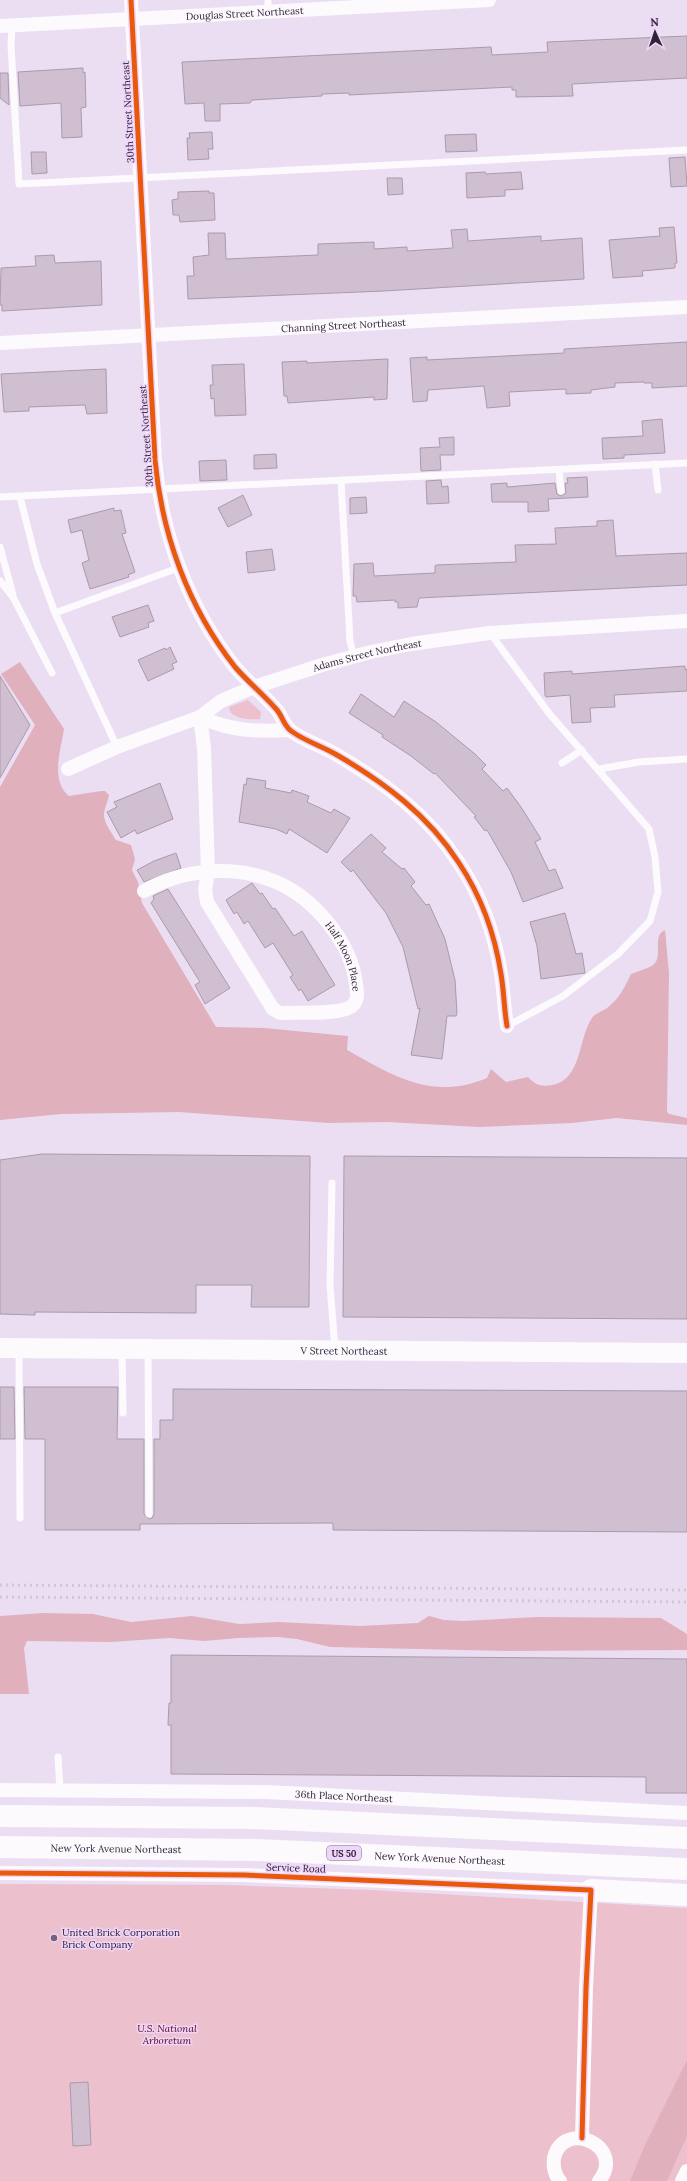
<svg xmlns="http://www.w3.org/2000/svg" width="687" height="2181" font-family="Lora,serif">
  <rect width="100%" height="100%" fill="#ebdef2"/>
  <path fill="#ecc0cc" d="M248 700 261 712 260 719C251 720 229 719 229 707Z
    M0 1884 227 1885 372 1890 687 1908V2181H0Z"/>
  <path fill="#e0b0bd" d="M20 662 64 729C61 749 50 781 69 796L101 791H105L109 795C108 801 105 807 104 813 103 822 112 833 116 840L131 845 135 859 132 870 138 882 142 903 216 1027 264 1028 348 1036 347 1050C394 1076 432 1101 487 1078L491 1069 506 1082 528 1077C536 1085 540 1087 552 1085 582 1080 578 1038 592 1018 595 1013 602 1012 607 1008 619 999 625 987 631 974 638 971 647 969 653 965 664 957 651 936 665 930L669 973 667 1112 669 1114 687 1118V1125L617 1118 572 1123 479 1127 387 1122 328 1123 179 1112 61 1114 0 1120V787L35 725 1 674Z
    M44 1613 93 1614 131 1622 192 1616 239 1624 278 1622 360 1626 418 1623 429 1616 444 1620 463 1621 538 1617 661 1618 687 1634V1650L507 1651 330 1647 297 1639 278 1637 239 1638 204 1641 169 1638 111 1642 27 1641 24 1648 29 1694H0V1616Z
    M687 2060V2136L667 2181H630L645 2145Z"/>
  <path fill="#d0bfd0" stroke="#aa9aab" d="M687 36V78L572 84 573 96 516 97V90H512V87L349 95V93L322 94V96L252 100 250 103 220 104V121H205L204 103 185 104 182 62 491 47 492 55 548 52 547 42Z
    M83 68V73L85 72 86 107 81 108 82 137 62 138 61 103 20 106 18 72Z
    M0 73H8L9 105 0 98Z
    M212 132 213 149H208L209 159 188 160 187 138H190L189 133Z
    M476 134 477 151 446 152 445 135Z
    M31 152H46L47 173 32 174Z
    M685 157 687 186 671 187 669 158Z
    M485 172 486 174 521 172 523 189 505 190V196L467 198 466 173Z
    M387 178H402L403 194 388 195Z
    M209 191V193H214L215 220 180 222 179 215H173L172 200 178 199V192Z
    M674 227 677 263H675V268L642 271 643 276 613 278 609 240 660 236 659 228Z
    M467 229 468 241 541 236V241L582 238 584 279 384 291 188 299 187 276H194L193 257 209 255 208 233H225L226 259 318 255V244L374 242V249L407 247V251L453 248 451 230Z
    M54 255 55 263 101 261 102 305 2 311V305H0L1 268 36 266 35 256Z
    M687 342V386L652 388V383H644V382L615 383V387L591 390V393L566 394V389L509 392 510 406 487 408 484 386 428 390 427 401 413 402 410 358 427 357V360L564 353V349Z
    M388 359 387 399 374 400V397L288 403 287 396H284L282 362 307 361V363Z
    M244 364 246 415 215 416 214 398 211 399 210 385H213L212 365Z
    M106 369 107 413 87 414 85 405 29 407V411L4 412 1 374Z
    M662 419 665 453 624 455V458L603 459 602 438 643 436 642 421Z
    M454 437V455H440L441 470 421 471 420 448 440 447 439 438Z
    M276 454 277 468 254 469V455Z
    M226 460 227 480 200 481 199 461Z
    M587 477 588 497 548 499 549 511 528 512V502H492L491 484 507 483V487L555 483 557 494 561 496 566 493 565 483H568L567 478Z
    M441 480 442 487 448 486 449 503 427 504 426 481Z
    M243 495 252 515 228 527 218 508Z
    M366 497 367 513 350 514V498Z
    M114 508V511L121 510 126 533 122 534 135 572 128 575 129 577 90 589 82 563 89 560 82 530 71 533 68 520Z
    M613 520 616 556 687 553V585L419 598 417 607 398 608V602H395V600L357 602 356 596H353L354 564 373 563 374 576 435 573V566L436 565 516 562 515 545 556 544 555 528 597 526V521Z
    M272 549 275 570 248 573 246 552Z
    M148 605 154 621 148 623 149 627 120 637 112 617Z
    M170 647 177 662 172 664 174 669 148 681 138 660 165 648 166 650Z
    M685 666V670L687 669V691L614 695 615 707 590 708 591 722 572 723 570 695 546 697 545 695 544 673 572 671V674Z
    M0 676 30 725 0 778Z
    M361 694 394 717 404 701 436 722 475 754 486 765 482 769 503 791 507 788 521 807 541 839 535 842 549 871 555 869 563 888 523 902 511 872 487 830 485 831 474 817 476 816 435 773 434 774 411 756 382 737 383 735 349 713Z
    M247 778 266 781 265 788 291 793 292 790 309 796 307 802 331 813 334 809 350 818 327 853 289 829 287 834 276 829 239 822 244 784 246 785Z
    M160 783 173 819 137 834 135 830 121 838 107 812 117 807 114 802Z
    M371 834 386 848 382 852 402 869 404 868 415 882 411 886 426 905 429 904 445 939 455 980 457 1013 456 1016H447L442 1059 411 1055 420 1008 418 1009 403 947 386 913 353 870 351 872 341 862Z
    M176 853 181 868 144 882 137 870 154 861Z
    M252 883 260 894 262 893 273 909 275 908 294 936 302 931 335 985 308 1001 301 989 299 991 290 977 293 975 273 943 265 948 248 921 244 924 237 912 234 914 226 900Z
    M168 889 230 988 205 1004 195 985 200 982 151 903 154 899 153 896Z
    M565 913 576 954 582 953 585 973 541 979 537 946 530 922Z
    M42 1154 310 1156 309 1307H251L252 1285H196V1313L35 1312V1315L0 1314V1160Z
    M344 1156 687 1158V1319L343 1317Z
    M0 1387H14L15 1439H0Z
    M24 1387H118L117 1439H144V1514L149 1519 152 1518 154 1514V1439H160V1420H173V1389L687 1391V1532L333 1530V1523L140 1524V1530H45V1439H25Z
    M171 1655 687 1659V1793H646V1777L171 1774V1725H168L169 1703H171Z
    M88 2082 91 2145 73 2146 70 2083Z"/>
  <g fill="none" stroke-linecap="round" stroke-linejoin="round">
    <path stroke="#fcfafd" stroke-width="7" d="M268 0V12
      M12 25 11 45 19 184 687 150
      M655 464 658 490
      M559 470 561 491
      M341 480 350 641 354 657
      M0 497 687 463
      M20 497 37 564 55 613 117 747
      M0 547 13 595
      M0 581 13 597 52 673
      M55 613 178 568
      M490 633 548 712 649 829 655 857 658 892 650 921 618 954 563 996 507 1026
      M562 763 582 750
      M599 769 639 762 687 759
      M332 1183 330 1284 335 1350
      M19 1348 20 1518
      M122 1349 123 1413
      M148 1349 149 1514
      M58 1757 60 1790"/>
    <g stroke="#fcfafd" stroke-width="14">
      <path d="M131 0 155 460C162 535 188 607 235 667 248 682 264 695 277 710 282 716 284 725 290 730 300 739 324 747 337 755 385 783 428 815 459 863 481 896 495 935 501 974 504 991 504 1009 507 1026"/>
      <path id="s1" d="M0 26 489 0"/>
      <path id="s2" d="M0 343 687 307"/>
      <path d="M200 717C231 731 257 732 290 730"/>
      <path id="s3" d="M68 769 117 747 200 717 221 701 254 687 322 665 371 652 411 644 489 633 687 621"/>
      <path id="s4" d="M144 891C183 869 234 864 276 882 314 898 351 942 356 984 357 992 359 1000 352 1006 342 1015 295 1012 280 1013L273 1009 207 902 205 890 208 872 204 748 200 717"/>
      <path id="s5" d="M0 1790 266 1792 687 1813"/>
      <path d="M0 1873 244 1875 591 1890 586 1988 582 2138"/>
      <path d="M560 2181C554 2174 553 2166 554 2158 563 2118 627 2146 599 2181"/>
      <path d="M682 2181 687 2171"/>
    </g>
    <path stroke="#fcfafd" stroke-width="20" id="s6" d="M0 1348 687 1353"/>
    <g stroke="#fcfafd" stroke-width="22">
      <path d="M0 1816 254 1818 687 1838"/>
      <path id="s7" d="M0 1847 256 1850 687 1869"/>
      <path d="M591 1890 687 1895"/>
    </g>
    <path stroke="#cdc9cf" stroke-width="3" stroke-dasharray="2 4" stroke-linecap="butt" d="M0 1585 687 1590
      M0 1597 687 1602"/>
    <g stroke="#eed6fa" stroke-width="8">
      <path id="cycleway" d="M131 0 155 460C162 535 188 607 235 667 248 682 264 695 277 710 282 716 284 725 290 730 300 739 324 747 337 755 385 783 428 815 459 863 481 896 495 935 501 974 504 991 504 1009 507 1026
        M0 1873 244 1875 591 1890 586 1988 582 2138"/>
    </g>
    <use href="#cycleway" stroke="#e8590c" stroke-width="5"/>
  </g>
  <circle fill="#73647a" stroke="#eed6fa" stroke-width="1.5" cx="54" cy="1938" r="4"/>
  <g text-anchor="middle" dominant-baseline="central" stroke-width="3" stroke-linejoin="round" paint-order="stroke">
    <rect fill="#eed6fa" stroke="#6a5873" stroke-width="1" x="327" y="1846" width="34" height="14" rx="3"/>
    <g font-size="9" font-weight="bold" fill="#322239">
      <text x="344" y="1853">US 50</text>
    </g>
    <g font-size="10" fill="#322239" stroke="#eed6fa">
      <text stroke="none"><textPath href="#s1" startOffset="245">Douglas Street Northeast</textPath></text>
      <text transform="translate(128 112) rotate(-93)">30th Street Northeast</text>
      <text stroke="none"><textPath href="#s2" startOffset="344">Channing Street Northeast</textPath></text>
      <text transform="translate(146 436) rotate(-94)">30th Street Northeast</text>
      <text stroke="none"><textPath href="#s3" startOffset="322">Adams Street Northeast</textPath></text>
      <text stroke="none"><textPath href="#s4" startOffset="241">Half Moon Place</textPath></text>
      <text stroke="none"><textPath href="#s6" startOffset="344">V Street Northeast</textPath></text>
      <text stroke="none"><textPath href="#s5" startOffset="344">36th Place Northeast</textPath></text>
      <text stroke="none"><textPath href="#s7" startOffset="116">New York Avenue Northeast</textPath></text>
      <text stroke="none"><textPath href="#s7" startOffset="440">New York Avenue Northeast</textPath></text>
      <text transform="translate(296 1868) rotate(2)">Service Road</text>
    </g>
    <g font-size="10" fill="#322239" stroke="#eed6fa" text-anchor="start">
      <text x="62" y="1932">United Brick Corporation<tspan x="62" dy="12">Brick Company</tspan></text>
    </g>
    <g font-size="10" font-style="italic" fill="#5b0019" stroke="#eed6fa">
      <text x="167" y="2028">U.S. National<tspan x="167" dy="12">Arboretum</tspan></text>
    </g>
  </g>
  <g transform="translate(655 32) rotate(357)" stroke="#eed6fa" stroke-width="3" paint-order="stroke">
  <path d="M0-3L7 15L0 10L-7 15Z" fill="#322239"/>
  <text y="-6" font-size="11" font-weight="bold" text-anchor="middle" fill="#322239">N</text>
  </g>
</svg>
